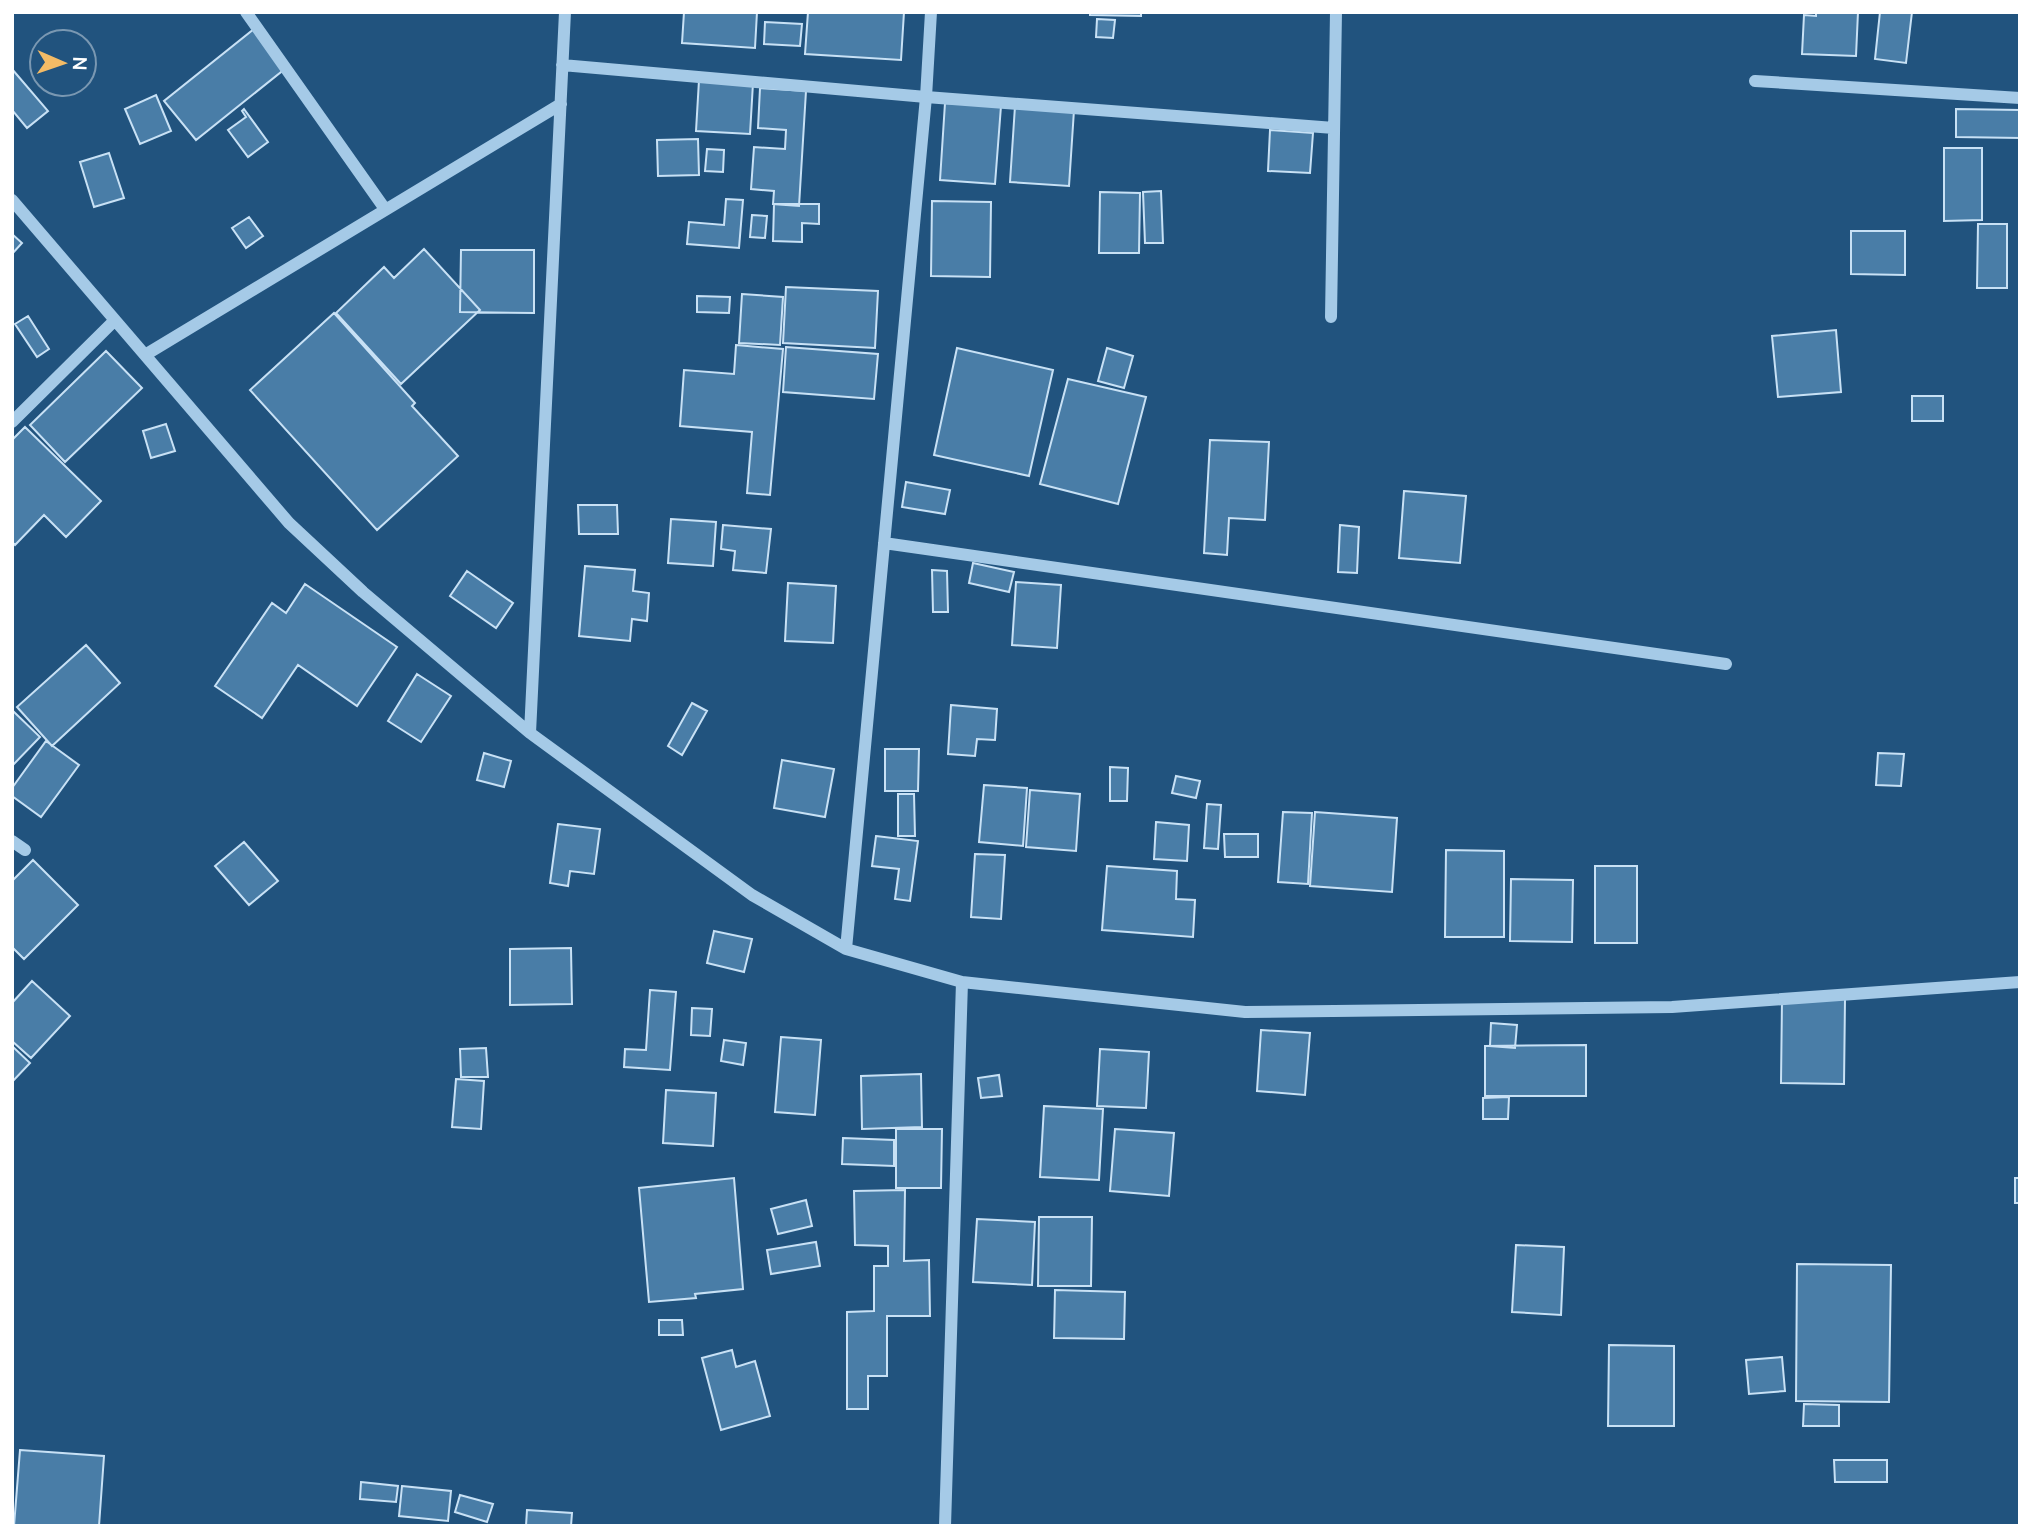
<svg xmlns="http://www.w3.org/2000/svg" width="2032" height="1538" font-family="Manrope,sans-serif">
  <rect width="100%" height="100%" fill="#21537e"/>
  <path fill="#497da7" stroke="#c8e1f5" stroke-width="2" d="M684 12H757L755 48 682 43Z
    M808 12H904L901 60 805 54Z
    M1090 12H1141V16L1090 15Z
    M1816 12H1858L1856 56 1802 54 1804 15 1816 16Z
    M1880 12H1912L1906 63 1875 59Z
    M1097 19 1115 20 1113 38 1096 37Z
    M765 22 802 24 800 46 764 44Z
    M254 29 286 68 196 140 164 101Z
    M12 69 48 111 27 128 12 110Z
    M699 80 753 83 750 134 696 131Z
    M760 88 806 91 799 206 773 204 774 191 751 189 754 147 785 149 786 130 758 128Z
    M156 95 171 131 140 144 125 109Z
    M945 103 1001 106 995 184 940 180Z
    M1015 106 1074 110 1069 186 1010 182Z
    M244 109 268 142 248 157 228 130 246 117 242 111Z
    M1956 109 2020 110V138L1956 137Z
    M1270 130 1313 133 1310 173 1268 171Z
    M698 139 699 175 658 176 657 140Z
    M1944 148H1982V220L1944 221Z
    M707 149 724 150 723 172 705 171Z
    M109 153 124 198 94 207 80 162Z
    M1161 191 1163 243H1145L1143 192Z
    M1100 192 1140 193 1139 253H1099Z
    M726 199 743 200 739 248 687 244 689 222 724 225Z
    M932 201 991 202 990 277 931 276Z
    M774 204H819V224L802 223V242L773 241Z
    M752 215 767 216 765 238 750 237Z
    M249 217 263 236 246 248 232 228Z
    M1978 224H2007V288H1977Z
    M1851 231H1905V275L1851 274Z
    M12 234 22 243 12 254Z
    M424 249 480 310 401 384 336 313 384 267 394 278Z
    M461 250H534V313L460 312Z
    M786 287 878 291 875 348 783 343Z
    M742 294 783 297 780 345 739 343Z
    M697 296 730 297 729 313 697 312Z
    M334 313 415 403 412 406 458 456 377 530 250 390Z
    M28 316 49 349 37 357 15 324Z
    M1836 330 1841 392 1778 397 1772 336Z
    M736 345 783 349 770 495 747 493 752 432 680 426 684 370 734 374Z
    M786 347 878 354 874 399 783 392Z
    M957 348 1053 370 1029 476 934 455Z
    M1107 348 1133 356 1124 388 1098 381Z
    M106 351 142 388 65 462 30 425Z
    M1068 379 1146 397 1118 504 1040 484Z
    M1912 396H1943V421H1912Z
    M166 424 175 451 151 458 143 431Z
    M25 427 101 501 66 537 44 515 15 545 12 542V440Z
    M1210 440 1269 442 1265 520 1229 518 1227 555 1204 553Z
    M906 482 950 490 945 514 902 507Z
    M1404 491 1466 496 1460 563 1399 558Z
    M578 505H617L618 534H579Z
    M671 519 716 522 713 566 668 563Z
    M723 525 771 529 766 573 733 570 735 551 721 549Z
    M1340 525 1359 527 1357 573 1338 572Z
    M973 563 1014 572 1009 592 969 583Z
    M585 566 635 570 633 591 649 593 647 621 632 619 630 641 579 636Z
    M932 570 947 571 948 612H933Z
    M467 571 513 603 496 628 450 596Z
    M1016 582 1061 585 1057 648 1012 645Z
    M788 583 836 586 833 643 785 641Z
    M305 584 397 647 357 706 298 665 262 718 215 686 272 603 286 613Z
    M86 645 120 683 52 746 17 707Z
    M417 674 451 696 421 742 388 721Z
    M692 703 707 711 682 755 668 746Z
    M951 705 997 709 995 740 977 739 975 756 948 754Z
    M12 710 40 737 12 766Z
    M46 741 79 765 41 817 12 796V788Z
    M885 749H919L918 791H885Z
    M484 753 511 761 504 787 477 780Z
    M1878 753 1904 754 1901 786 1876 785Z
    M782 760 834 769 825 817 774 808Z
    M1110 767 1128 768 1127 801H1110Z
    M1176 776 1200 781 1196 798 1172 793Z
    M984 785 1027 788 1023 846 979 842Z
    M1030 790 1080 794 1076 851 1026 847Z
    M898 794H914L915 836H898Z
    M1207 804 1221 805 1218 849 1204 848Z
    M1283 812 1312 813 1308 884 1278 882Z
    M1315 812 1397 818 1392 892 1310 886Z
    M1156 822 1189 825 1187 861 1154 859Z
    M558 824 600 829 594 874 570 871 568 886 550 883Z
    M1224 834H1258V857H1225Z
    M876 836 918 841 910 901 895 899 899 869 872 866Z
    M244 842 278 881 249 905 215 866Z
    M1446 850 1504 851V937H1445Z
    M975 854 1005 855 1001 919 971 917Z
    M33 860 78 905 24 959 12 947V881Z
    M1107 866 1177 871 1176 899 1195 900 1193 937 1102 930Z
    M1595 866H1637V943H1595Z
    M1511 879 1573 880 1572 942 1510 941Z
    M714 931 752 939 744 972 707 963Z
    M571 948 572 1004 510 1005V949Z
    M32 981 70 1016 31 1058 12 1041V1003Z
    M650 990 676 992 670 1070 624 1067 625 1049 646 1050Z
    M1782 999H1845L1844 1084 1781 1083Z
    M692 1008 712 1009 710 1036 691 1035Z
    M1491 1023 1517 1025 1515 1048 1490 1046Z
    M1261 1030 1310 1033 1305 1095 1257 1091Z
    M781 1037 821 1040 815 1115 775 1112Z
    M724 1040 746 1043 743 1065 721 1061Z
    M1586 1045V1096H1485V1046Z
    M12 1046 30 1063 12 1082Z
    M486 1048 488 1077H461L460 1049Z
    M1100 1049 1149 1052 1146 1108 1097 1106Z
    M921 1074 922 1127 862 1129 861 1076Z
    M999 1075 1002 1096 981 1098 978 1078Z
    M456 1079 484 1081 481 1129 452 1127Z
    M666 1090 716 1093 713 1146 663 1143Z
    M1509 1097 1508 1119H1483V1098Z
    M1044 1106 1103 1109 1099 1180 1040 1177Z
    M896 1129H942L941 1188H896Z
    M1115 1129 1174 1133 1169 1196 1110 1191Z
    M843 1138 894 1140V1166L842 1164Z
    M734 1178 743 1289 695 1294 696 1298 649 1302 639 1188Z
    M2015 1178H2020V1203H2015Z
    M905 1190 904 1261 929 1260 930 1316H887V1376H868V1409H847V1312L874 1311V1266H888V1246L855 1245 854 1191Z
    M806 1200 812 1226 778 1234 771 1209Z
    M1039 1217H1092L1091 1286H1038Z
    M977 1219 1035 1222 1032 1285 973 1282Z
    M816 1242 820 1266 771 1274 767 1250Z
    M1516 1245 1564 1247 1561 1315 1512 1312Z
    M1797 1264 1891 1265 1889 1402 1796 1401Z
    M1055 1290 1125 1292 1124 1339 1054 1338Z
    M659 1320H682L683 1335H659Z
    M1609 1345 1674 1346V1426H1608Z
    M732 1350 736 1367 755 1361 770 1416 721 1430 702 1358Z
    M1782 1357 1785 1391 1749 1394 1746 1360Z
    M1804 1404 1839 1405V1426H1803Z
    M20 1450 104 1456 99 1526H14Z
    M1834 1460H1887V1482H1835Z
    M361 1482 398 1486 396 1502 360 1499Z
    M402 1486 451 1491 448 1521 399 1516Z
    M460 1495 493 1504 487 1522 455 1512Z
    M527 1510 572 1513 571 1526H526Z"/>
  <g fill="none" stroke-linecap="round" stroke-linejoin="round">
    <path stroke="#a5cae7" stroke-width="12" d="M246 12 385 209
      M562 65 926 97 1334 128
      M1755 81 2020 98
      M12 200 289 523 363 592 530 733 752 895 846 949 962 982 1245 1012 1672 1007 2020 982
      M1331 317 1336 12
      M145 355 561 104
      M12 422 115 320
      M884 543 1726 664
      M530 733 565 12
      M12 841 25 850
      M846 949 926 97 931 12
      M945 1526 962 982"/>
  </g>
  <rect width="2032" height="1538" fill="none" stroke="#ffffff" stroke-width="28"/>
  <g transform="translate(63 63) rotate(92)"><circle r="33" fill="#21537e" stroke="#7a98b2" stroke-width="2"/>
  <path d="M0-5L12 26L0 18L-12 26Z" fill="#f3bb66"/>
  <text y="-10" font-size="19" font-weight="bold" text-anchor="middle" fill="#ffffff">N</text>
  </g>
</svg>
